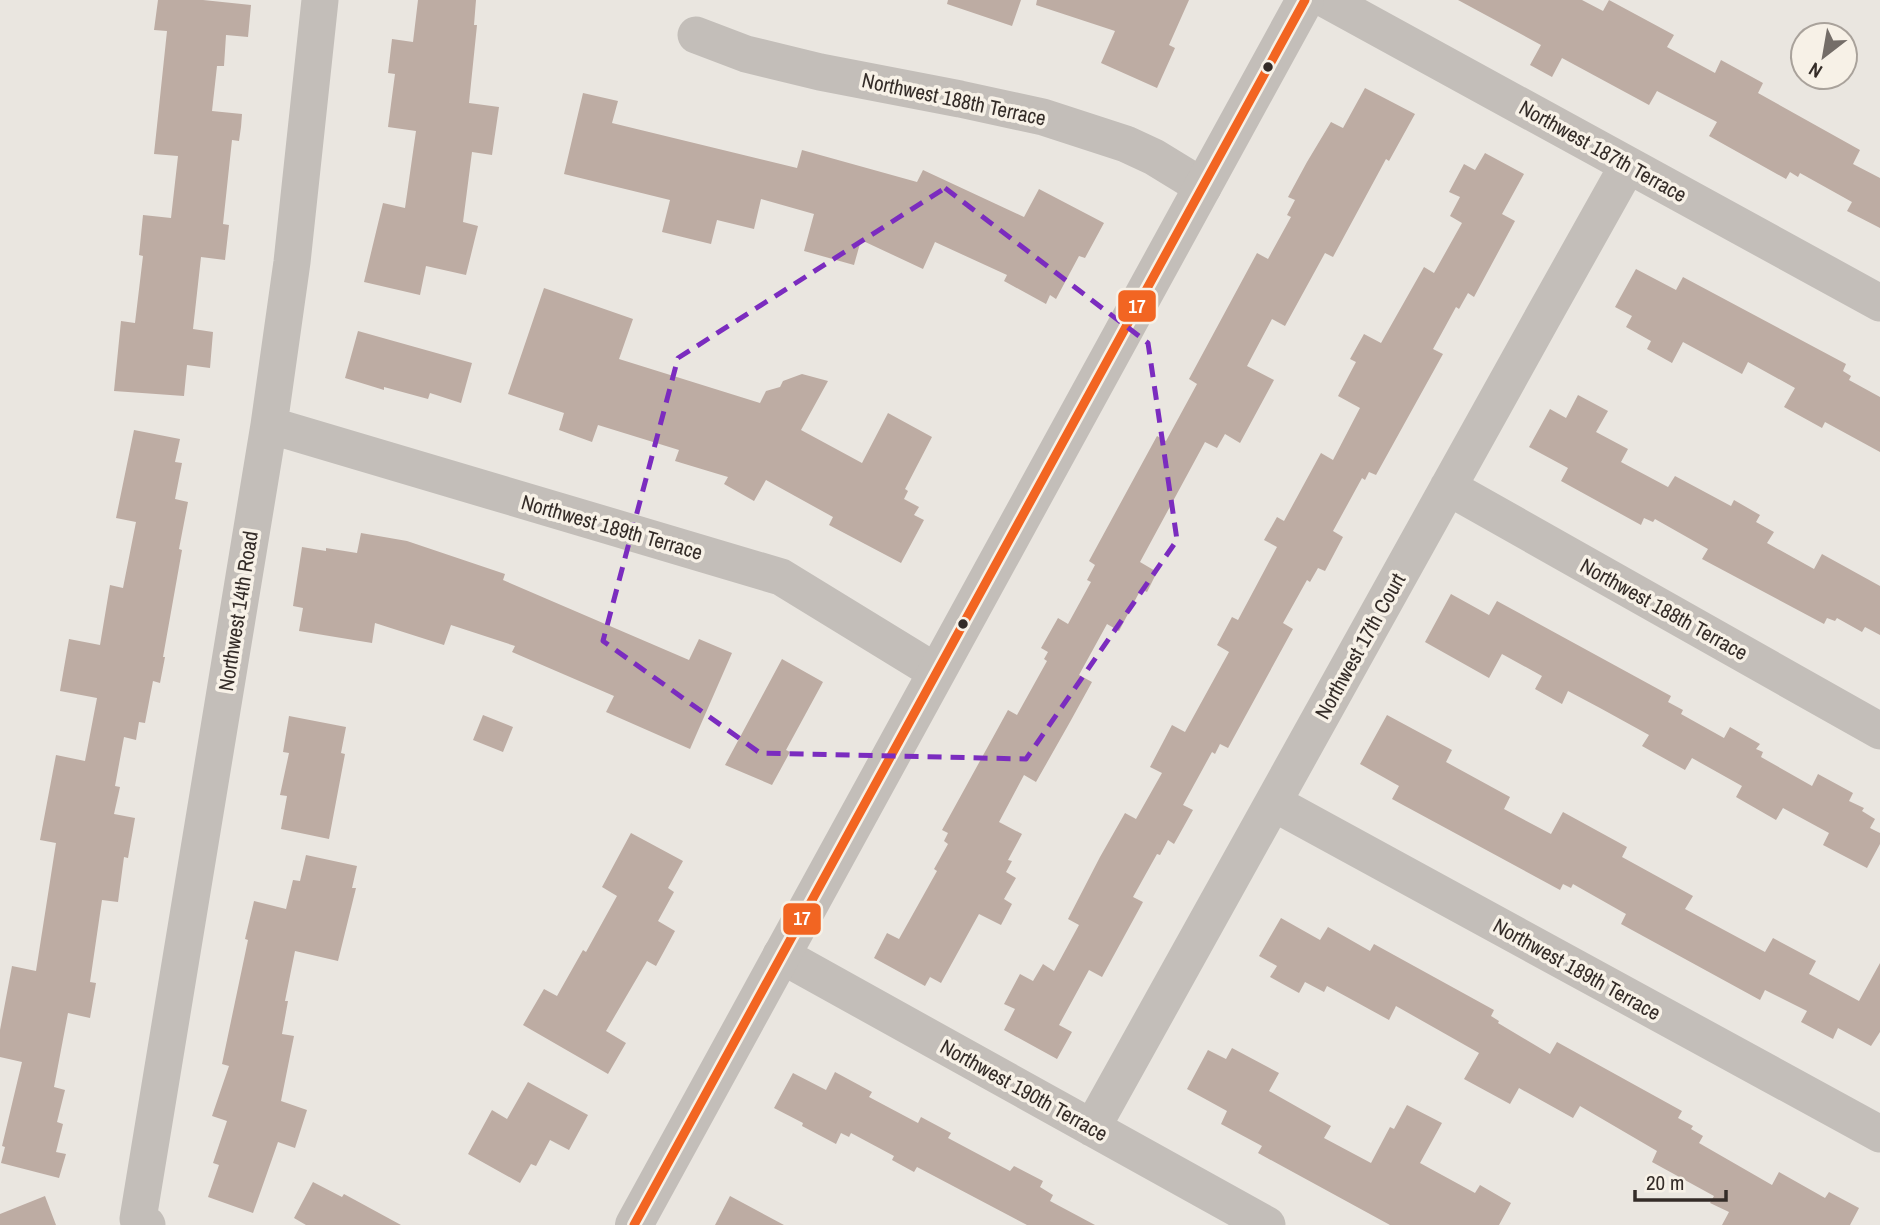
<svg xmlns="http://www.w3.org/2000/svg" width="1880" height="1225" font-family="'Archivo Narrow',sans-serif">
  <rect width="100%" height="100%" fill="#eae6e0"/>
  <path fill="#bdaca3" d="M158 0H203L251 5 248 37 226 35 224 66H217L212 111 242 114 241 127 239 141 232 140 223 224 229 225 225 260 201 257 193 329 213 332 210 368 187 365 184 396 114 391 121 321 135 323 143 256 139 255 143 215 171 218 178 156 154 154 167 31 154 30Z
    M418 0H476L474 25H477L469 103 499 107 492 155 472 152 463 222 478 226 466 275 426 266 420 295 364 282 383 203 405 208 416 131 388 127 395 74 388 73 392 39 413 42Z
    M948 0H1021L1012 26 947 4Z
    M1037 0H1189L1169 45 1175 48 1157 88 1101 63 1115 31 1036 5Z
    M1458 0H1582L1603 11 1609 0 1674 35 1667 47 1715 73 1721 60 1763 83 1758 93 1860 150 1853 164 1880 178V228L1847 211 1852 202 1800 173 1798 177 1790 172 1786 179 1709 136 1717 122 1657 91 1649 105 1562 58 1552 77 1530 65 1541 45Z
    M1365 88 1415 114 1389 161 1386 159 1333 257 1325 253 1285 326 1272 319 1247 366 1274 380 1240 443 1225 434 1217 448 1205 442 1140 562 1157 572 1147 592 1141 589 1119 631 1107 624 1079 675 1092 682 1070 722 1036 782 1024 775 999 822 1022 834 1008 860 1012 861 1006 872 1016 878 1004 899 1012 904 1001 925 979 914 941 983 930 977 925 986 874 958 887 933 899 939 937 871 934 869 948 844 944 841 948 833 942 830 1008 710 1017 715 1047 661 1044 659 1048 652 1041 648 1058 618 1068 624 1091 582 1087 580 1095 565 1089 561 1157 436 1166 441 1197 384 1189 379 1257 253 1268 259 1291 217 1287 215 1295 200 1288 197 1307 162 1331 122 1343 128Z
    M583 93 618 101 612 123 797 168 802 150 917 182 923 170 1024 217 1039 189 1104 223 1085 258 1079 256 1056 299 1050 295 1046 304 1004 281 1007 275 935 242 923 269 861 240 854 265 804 251 814 214 761 199 754 229 717 220 711 244 662 232 670 200 564 174Z
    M1485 153 1524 174 1502 214 1515 221 1474 297 1468 293 1459 309 1456 307 1433 349 1443 354 1376 475 1369 472 1365 480 1362 478 1333 531 1343 537 1325 571 1318 568 1310 582 1307 580 1283 623 1293 629 1228 748 1220 744 1215 754 1212 752 1183 805 1193 810 1174 844 1168 840 1160 855 1157 854 1133 897 1143 902 1102 977 1089 970 1059 1025 1072 1032 1057 1059 1004 1030 1015 1009 1004 1004 1020 974 1033 981 1043 964 1054 971 1079 925 1068 919 1100 857 1125 813 1136 819 1162 773 1150 767 1172 725 1185 732 1229 652 1217 645 1232 617 1238 620 1277 547 1264 540 1277 517 1284 521 1321 453 1333 460 1360 408 1338 396 1356 362 1350 359 1364 334 1381 343 1424 267 1434 273 1462 223 1450 216 1460 197 1449 192 1464 164 1475 170Z
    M1636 269 1676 290 1683 277 1846 364 1843 371 1851 376 1849 380 1880 397V452L1825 422 1822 428 1784 407 1795 388 1748 362 1742 374 1683 342 1672 363 1647 349 1651 341 1626 327 1632 316 1615 307Z
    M544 288 633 319 619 359 760 403 766 391 780 387 783 381 802 374 828 381 801 430 862 463 888 413 932 437 905 489 908 491 904 499 919 507 914 515 924 520 901 563 829 525 833 517 766 480 754 501 724 484 728 477 675 461 679 450 598 425 592 442 559 430 564 413 508 394Z
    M358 331 472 363 461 403 430 393 428 399 384 387V390L345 378Z
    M1578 395 1608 411 1596 432 1628 449 1621 462 1668 487 1675 476 1731 506 1734 500 1760 515 1756 522 1774 532 1767 543 1814 569 1822 554 1880 586V635L1865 627 1862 632 1837 618 1835 621 1827 618 1824 624 1702 559 1708 549 1655 519 1653 522 1644 518 1641 525 1561 481 1568 468 1529 447 1550 409 1566 418Z
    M134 430 180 439 175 462 182 463 175 499 188 502 179 549 182 550 163 657H165L160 683 153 681 145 723 139 722 136 740 124 737 115 786 120 787 114 814 135 818 128 858 124 857 118 902 102 900 90 982 96 983 90 1018 68 1013 54 1087 65 1090 57 1122 63 1124 56 1152 66 1154 59 1178 1 1163 5 1147 2 1146 22 1062 0 1057V1030L12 966 36 971 56 843 40 840 56 755 85 761 97 698 60 691 69 639 100 645 110 585 123 588 136 522 116 518Z
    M361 533 407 541 505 574 503 580 689 660 699 639 732 653 690 749 606 712 614 696 512 652 515 646 451 625 444 645 375 623 372 643 299 631 303 608 293 606 302 547 326 551V548L357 553Z
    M1451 594 1489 615 1497 601 1671 696 1668 702 1683 710 1681 714 1724 738 1730 727 1760 744 1756 749 1763 752 1761 757 1812 786 1818 774 1853 793 1849 801 1864 808 1862 811 1875 819 1870 828 1880 833V844L1867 868 1823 845 1829 833 1783 808 1776 820 1736 797 1742 786 1692 758 1685 770 1642 746 1649 735 1600 708 1568 691 1562 704 1535 689 1542 676 1502 654 1489 678 1425 642Z
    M782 659 823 682 786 750 790 752 772 785 725 765Z
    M483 715 513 727 503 752 473 740Z
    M1387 715 1452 750 1446 762 1510 797 1504 809 1551 834 1563 812 1627 847 1622 857 1693 896 1685 909 1765 952 1773 938 1816 961 1809 974 1859 1001 1880 963V1032L1871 1046 1838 1028 1833 1039 1801 1022 1807 1011 1765 990 1760 1000 1621 924 1626 914 1573 884 1571 888 1563 884 1560 890 1392 799 1399 786 1360 764Z
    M289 716 346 727 341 753 345 754 329 839 281 829 287 796 280 795 289 753 283 752Z
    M631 833 683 861 668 888 674 892 658 921 675 931 656 966 647 961 606 1031 626 1043 608 1074 523 1025 544 989 557 996 583 950 586 952 617 896 602 887Z
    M306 855 357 866 352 888H356L338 961 295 951 285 1001H288L282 1034 294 1036 281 1101 307 1110 295 1148 278 1142 253 1213 208 1197 219 1165 213 1163 227 1121 212 1116 229 1066 222 1064 248 940 245 939 254 901 286 909 293 880 300 881Z
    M1281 918 1320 940 1328 927 1370 951 1374 944 1494 1010 1491 1016 1499 1021 1498 1023 1550 1054 1557 1042 1682 1111 1678 1118 1693 1126 1691 1129 1703 1136 1699 1143 1772 1185 1779 1172 1825 1198 1829 1192 1859 1208 1850 1225H1722L1729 1212 1710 1203 1714 1196 1652 1162 1657 1151 1580 1106 1573 1118 1519 1088 1510 1104 1464 1079 1479 1053 1396 1006 1389 1020 1327 986 1324 992 1305 982 1299 993 1270 977 1277 966 1259 956Z
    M1232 1048 1279 1073 1269 1091 1331 1126 1324 1138 1371 1163 1390 1127 1394 1129 1407 1105 1442 1123 1420 1163 1475 1193 1480 1185 1511 1203 1499 1225H1390L1258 1153 1262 1146 1221 1124 1227 1111 1187 1089 1208 1050 1226 1059Z
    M835 1072 872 1092 869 1097 918 1123 921 1117 951 1133 948 1138 1010 1171 1014 1166 1043 1181 1040 1187 1053 1195 1050 1201 1095 1225H1027L917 1167 914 1172 892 1160 894 1156 851 1133 849 1137 841 1133 836 1144 802 1126 803 1123 774 1108 793 1073 826 1090Z
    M528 1082 588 1115 569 1150 550 1140 536 1166 531 1164 520 1183 468 1154 492 1110 507 1119Z
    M313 1182 342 1197 344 1194 401 1225H306L294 1218Z
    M45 1196 56 1225H0V1214Z
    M730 1196 784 1225H715Z"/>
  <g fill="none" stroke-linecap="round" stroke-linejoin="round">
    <path stroke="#c3beb9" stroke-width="37" d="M1327 0 1880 303
      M696 35 746 54 820 72 960 99 1043 117 1126 144 1154 157 1203 187
      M269 425 781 577 936 672
      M1448 487 1880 731
      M1274 803 1880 1134
      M781 955 1267 1225
      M1092 1128C1272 807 1448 485 1628 165
      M147 1225 138 1219 269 425 292 262 320 0"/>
    <path stroke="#c3beb9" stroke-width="38" d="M634 1225 1305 0"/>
    <g stroke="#f7f1e7" stroke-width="14">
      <path id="bus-1" d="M634 1225 1305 0"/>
    </g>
    <use href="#bus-1" stroke="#f26522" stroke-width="9"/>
  </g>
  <path fill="none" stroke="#7b2cbf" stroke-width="5" stroke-dasharray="14 9" stroke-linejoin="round" d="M945 188 1148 343 1177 540 1026 759 760 753 603 641 678 358Z"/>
  <g fill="#342c28" stroke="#f7f1e7" stroke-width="2.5">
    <circle cx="1268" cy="67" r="6"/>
    <circle cx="963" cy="624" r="6"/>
  </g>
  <g text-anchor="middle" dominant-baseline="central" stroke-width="7" stroke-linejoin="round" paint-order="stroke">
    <g font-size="21" fill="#342c28" stroke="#f7f1e7">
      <text transform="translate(954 99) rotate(12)">Northwest 188th Terrace</text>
      <text transform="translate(1603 151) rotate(29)">Northwest 187th Terrace</text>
      <text transform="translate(612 527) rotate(16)">Northwest 189th Terrace</text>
      <text transform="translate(1664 609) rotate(29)">Northwest 188th Terrace</text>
      <text transform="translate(238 611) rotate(-81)">Northwest 14th Road</text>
      <text transform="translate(1360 646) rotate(-61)">Northwest 17th Court</text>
      <text transform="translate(1577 969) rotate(29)">Northwest 189th Terrace</text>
      <text transform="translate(1024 1090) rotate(29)">Northwest 190th Terrace</text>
    </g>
  </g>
  <g stroke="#f7f1e7" stroke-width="2.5">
    <rect x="1117" y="289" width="40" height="34" rx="7" fill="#f26522"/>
    <rect x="782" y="902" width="40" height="34" rx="7" fill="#f26522"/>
  </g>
  <g font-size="19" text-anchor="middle" font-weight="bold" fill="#fff">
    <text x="1137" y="313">17</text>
    <text x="802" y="925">17</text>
  </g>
  <g transform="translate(1824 56) rotate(211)"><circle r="33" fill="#f7f1e7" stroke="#a9a29b" stroke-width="2"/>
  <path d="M0-5L12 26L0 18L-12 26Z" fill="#746d68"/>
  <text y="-10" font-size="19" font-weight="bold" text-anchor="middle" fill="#342c28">N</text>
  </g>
  <path d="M1635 1190v10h91v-10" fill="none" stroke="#342c28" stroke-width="3.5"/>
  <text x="1646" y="1190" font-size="21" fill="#342c28" stroke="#f7f1e7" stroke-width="5" paint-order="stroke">20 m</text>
</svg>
